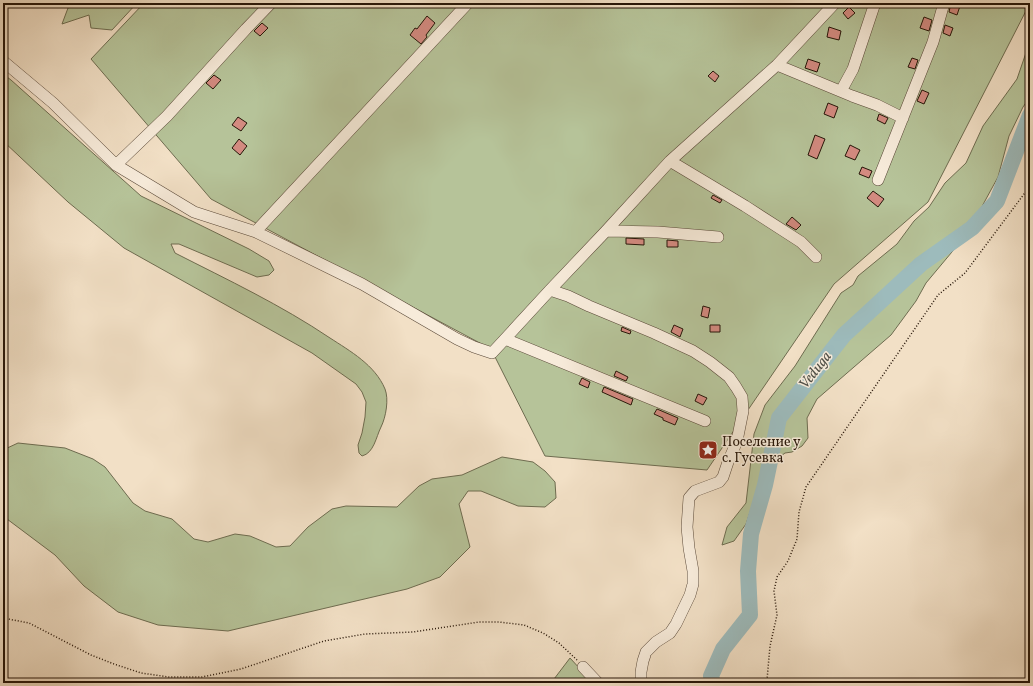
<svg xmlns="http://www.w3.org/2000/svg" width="1033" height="686" font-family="Vollkorn,serif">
  <rect width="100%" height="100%" fill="#f2e0c6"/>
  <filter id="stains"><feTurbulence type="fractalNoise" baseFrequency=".005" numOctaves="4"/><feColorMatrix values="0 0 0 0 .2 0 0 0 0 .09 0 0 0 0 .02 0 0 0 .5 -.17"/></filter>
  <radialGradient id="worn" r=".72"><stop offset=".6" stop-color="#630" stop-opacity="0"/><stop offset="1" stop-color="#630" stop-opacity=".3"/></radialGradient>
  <path fill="#b6c399" stroke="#6e6c50" d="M75 3H137L112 30 91 28 89 15 62 24 68 8Z
    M144 3H1030L928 202 834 284 707 470 545 456 491 349 211 199 91 59Z
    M1030 41V97L1023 107 1009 136 998 177 967 234 926 283 916 301 891 335 817 399 807 418 808 438 802 446 792 452 785 453 777 459 756 494 746 524 734 541 722 545 727 527 746 503 754 434 765 405 795 366 841 293 853 285 858 276 897 244 914 221 929 207 945 183 966 163 983 126 1017 79Z
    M3 74 11 80 141 196 249 249 269 261 274 270 269 275 257 277 179 244H171L175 253C228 280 281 305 330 338 350 351 375 365 385 389 389 399 386 417 381 427 376 437 374 453 362 456L359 453 358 445 362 433 365 417 366 402 362 392 356 384 312 353 124 248 68 202 3 141Z
    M18 443 65 448 93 459 105 467 133 503 145 511 172 519 194 539 208 542 235 534 250 536 276 547 290 546 308 527 332 509 346 506 397 507 419 486 432 479 462 475 502 457 533 462 545 471 555 482 556 498 545 507 518 506 481 491H468L459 504 470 547 440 577 407 589 228 631 158 625 118 612 84 586 55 555 3 516V450Z
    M570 658 593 683H551Z"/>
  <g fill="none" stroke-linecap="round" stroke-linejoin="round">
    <path stroke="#9dbbbc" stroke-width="16" d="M713 683 711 676 723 649 750 615 748 571 751 534 765 485 779 418 844 335 921 264 972 228 997 201 1030 115"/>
  </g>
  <path fill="#d38a80" stroke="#261508" d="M951 3 960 6 957 15 949 12Z
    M849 7 855 13 848 19 843 13Z
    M427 16 435 23 426 35 427 37 421 44 410 35 415 28 417 29Z
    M924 17 932 20 929 31 920 28Z
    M262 23 268 28 260 36 254 31Z
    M945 25 953 28 950 36 943 33Z
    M829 27 841 31 839 40 827 37Z
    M912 58 918 60 915 69 908 67Z
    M808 59 820 63 817 72 805 68Z
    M713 71 719 76 715 82 708 76Z
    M214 75 221 80 213 89 206 83Z
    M922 90 929 93 924 104 917 101Z
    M828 103 838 107 834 118 824 114Z
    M879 114 888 118 885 124 877 120Z
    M238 117 247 123 241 131 232 125Z
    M815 135 825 139 817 159 808 155Z
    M239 139 247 146 240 155 232 148Z
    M850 145 860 150 855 160 845 156Z
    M862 167 872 171 869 178 859 174Z
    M873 191 884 199 878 207 867 198Z
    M713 195 722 200 720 203 711 198Z
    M792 217 801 225 796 230 786 224Z
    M626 238 644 239V245L626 244Z
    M667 240 678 241V247H667Z
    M703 306 710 308 708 318 701 316Z
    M674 325 683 329 680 337 671 332Z
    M710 325H720V332H710Z
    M622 327 631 331 630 334 621 331Z
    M616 371 628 377 626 381 614 376Z
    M582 378 590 382 588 388 579 384Z
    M604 387 633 399 631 405 602 392Z
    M698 394 707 398 703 405 695 401Z
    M657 409 678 418 675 425 663 420V418L654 414Z"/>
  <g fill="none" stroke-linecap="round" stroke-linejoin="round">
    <g stroke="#594838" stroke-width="12">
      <path id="minor" d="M3 61 53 103 116 165 194 212 256 232 362 284 457 339 474 347 492 353 505 339 550 290 606 231 670 161 777 65 835 3
        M777 65 852 96 877 105 903 118
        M841 91 853 69 875 3
        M670 161 745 206 801 242 816 257
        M116 165 167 116 246 29 271 3
        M878 180 933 42 944 3
        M606 231 658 232 718 237
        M256 232 258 229 468 3
        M550 290 568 296 589 306 654 333 693 351 710 362 729 377 736 387 742 397 743 411 737 441 728 462 723 477 719 482 695 491 689 498 687 527 689 548 693 571V584L690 595 676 624 670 633 656 642 646 652 643 661 641 672V683
        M505 339 705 421
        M583 667 598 683"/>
    </g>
    <path stroke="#261508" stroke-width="1.5" stroke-dasharray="1 2" stroke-linecap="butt" d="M3 618 29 623 91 655 114 664 141 673 169 677H202L241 669 324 641 365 634 413 632 479 622H499L524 625 543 633 559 643 577 660
      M769 683 767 680 770 646 777 615 774 591 777 577 788 561 797 539 799 512 806 487 938 295 965 273 1030 186"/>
    <use href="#minor" stroke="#f7ebda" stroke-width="11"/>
  </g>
  <defs>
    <g id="sight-square" transform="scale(1)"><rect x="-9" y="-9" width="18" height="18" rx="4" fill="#8f2418" stroke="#f7ebda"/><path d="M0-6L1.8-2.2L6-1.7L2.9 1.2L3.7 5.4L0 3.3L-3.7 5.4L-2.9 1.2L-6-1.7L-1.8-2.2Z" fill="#fff"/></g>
  </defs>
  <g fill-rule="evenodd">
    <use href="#sight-square" x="708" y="450"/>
  </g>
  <g text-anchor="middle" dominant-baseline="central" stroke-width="3" stroke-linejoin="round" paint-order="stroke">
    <g font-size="14" fill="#261508" stroke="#f7ebda" text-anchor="start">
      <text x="722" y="442">Поселение у<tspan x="722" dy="16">с. Гусевка</tspan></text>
    </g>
    <g font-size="15" font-style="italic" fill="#504f47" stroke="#f7ebda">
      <text transform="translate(816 371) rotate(-52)">Veduga</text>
    </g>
  </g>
  <rect width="1033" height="686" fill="none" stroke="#f2e0c6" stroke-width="16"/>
  <rect x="4" y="4" width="1025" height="678" fill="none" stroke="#261508" stroke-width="2"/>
  <rect x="8" y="8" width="1017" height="670" fill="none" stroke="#261508"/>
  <rect width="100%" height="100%" filter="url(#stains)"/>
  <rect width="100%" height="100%" fill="url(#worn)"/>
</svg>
